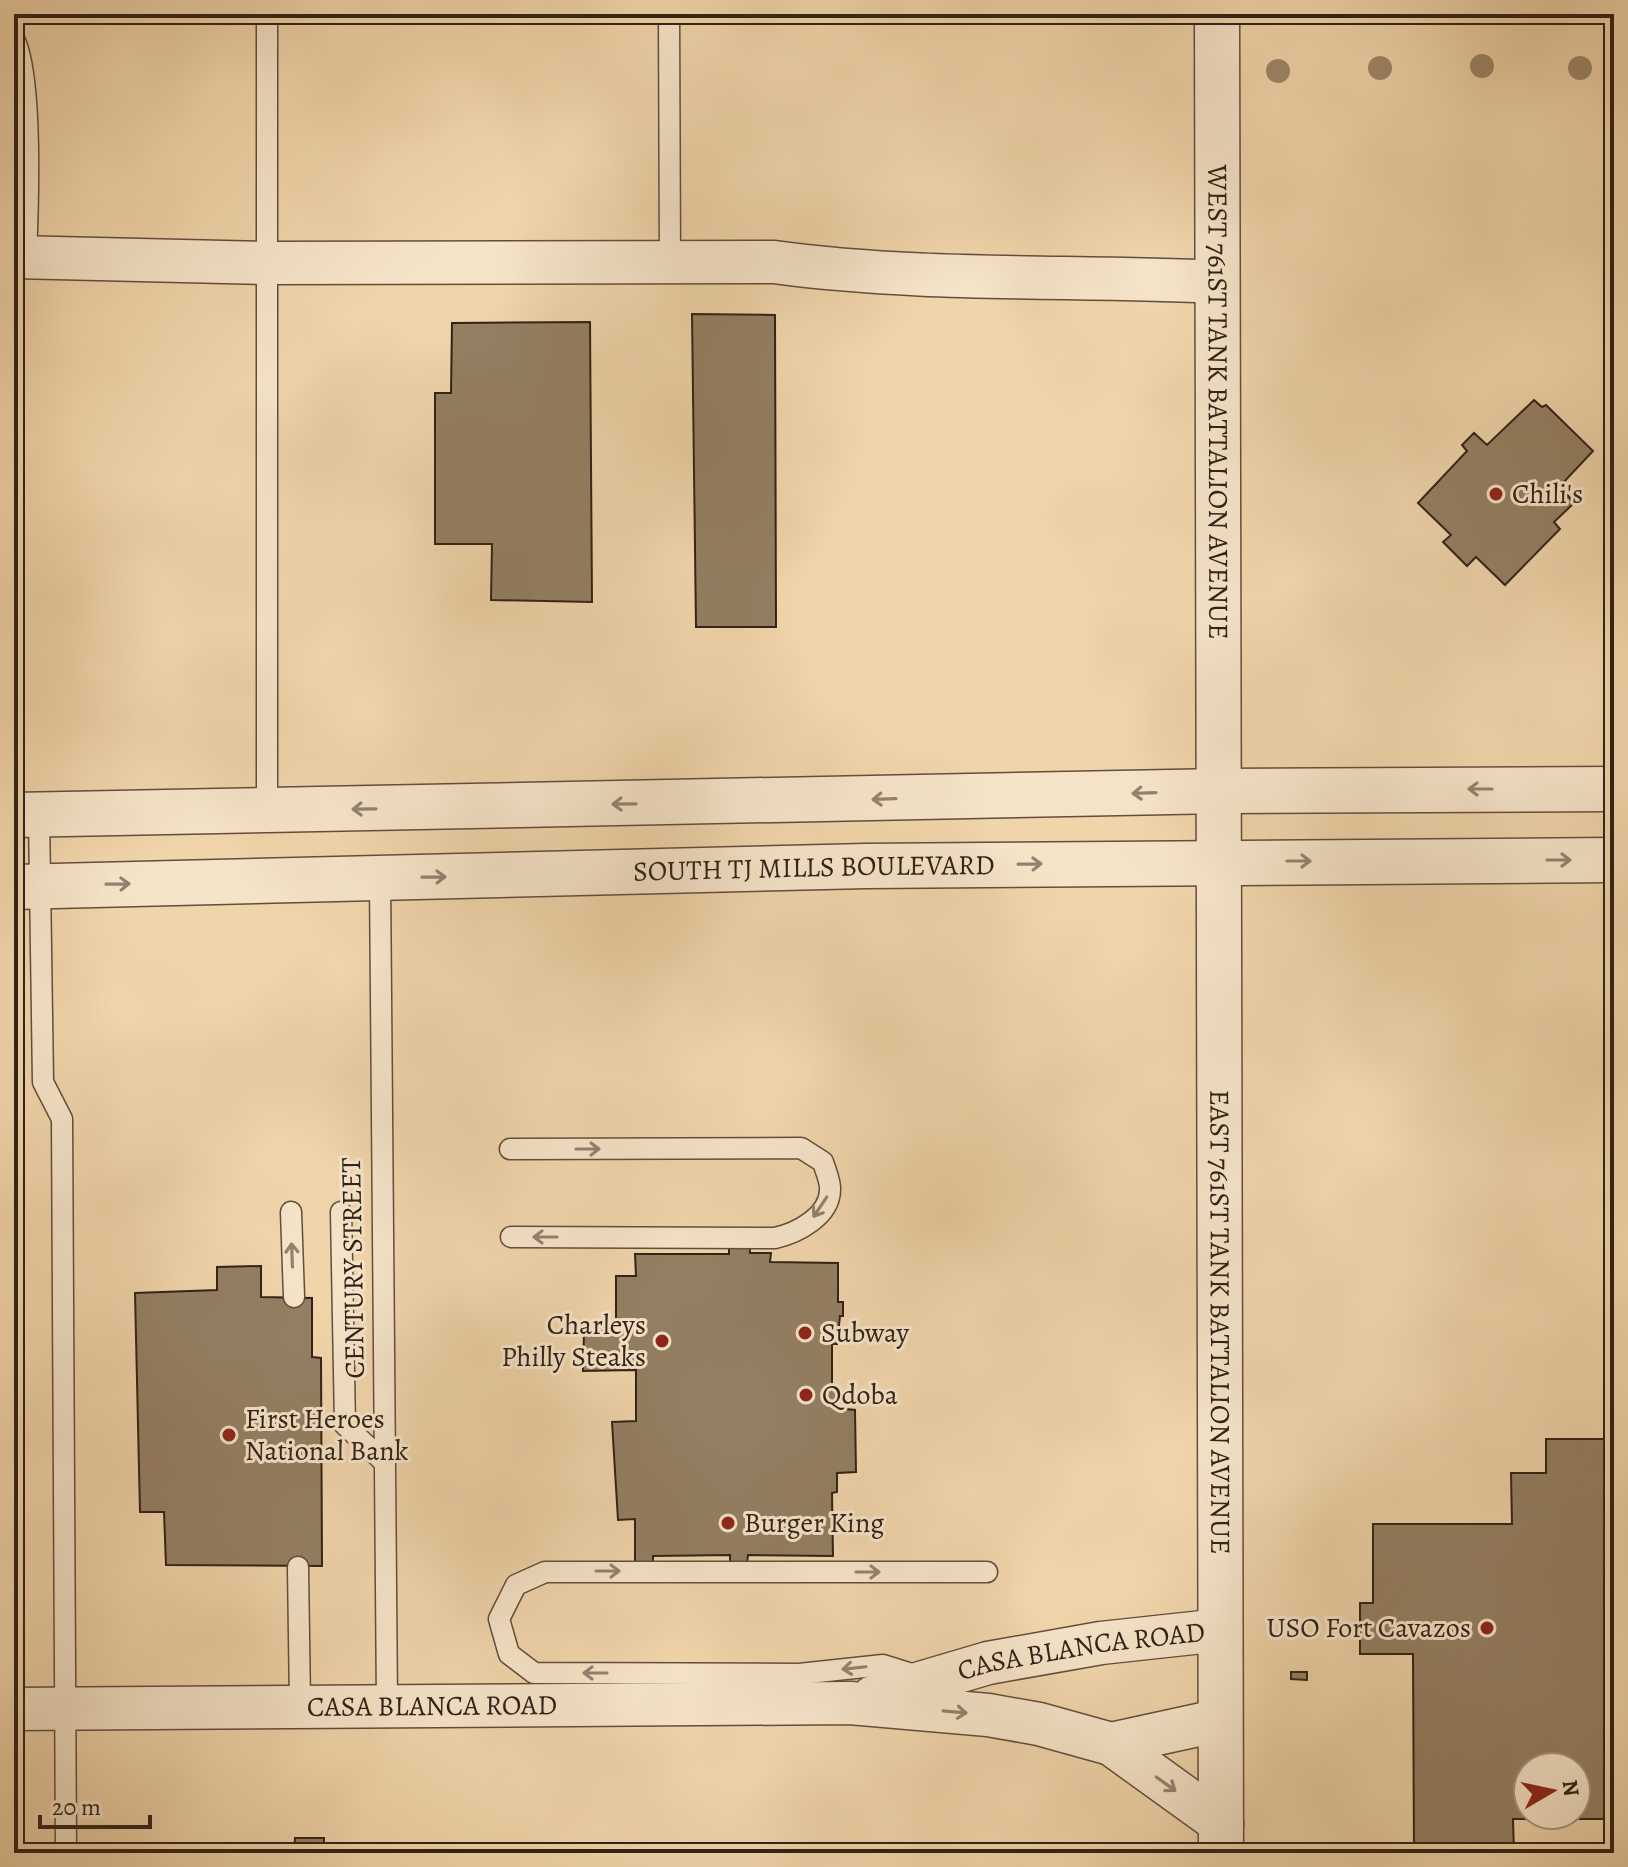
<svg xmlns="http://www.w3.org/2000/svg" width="1628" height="1867" font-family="Alegreya,serif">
  <rect width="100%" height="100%" fill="#f0d4aa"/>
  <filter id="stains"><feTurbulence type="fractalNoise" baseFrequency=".0025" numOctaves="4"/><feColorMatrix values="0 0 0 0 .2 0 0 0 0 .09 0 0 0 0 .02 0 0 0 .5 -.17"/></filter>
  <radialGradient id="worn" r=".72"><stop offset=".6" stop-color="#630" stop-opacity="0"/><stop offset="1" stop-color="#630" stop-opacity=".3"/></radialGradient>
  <path fill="#947f63" stroke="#312217" stroke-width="2" fill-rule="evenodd" d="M692 314 775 315 776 627H696Z
    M590 322 592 602 491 600 492 544H435V393H451L452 323Z
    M1534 400 1542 407 1546 405 1593 451 1560 486 1574 503 1554 522 1560 529 1505 585 1476 557 1467 566 1443 542 1451 535 1418 503 1467 451 1462 445 1474 433 1487 445Z
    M750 1245V1253H771L770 1262 838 1263V1302H843V1316H840L837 1344H832V1388H835L836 1408 855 1410 856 1472 837 1473V1492L832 1493 833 1556 748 1555 747 1564H730V1555L653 1556V1565L635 1566V1519L618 1520 612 1422 636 1421V1370L583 1371 584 1331H635V1325L616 1324V1276H636L635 1254H729V1246Z
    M261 1266V1297L312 1298V1357L321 1358 322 1566 166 1565 164 1512H140L135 1293 217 1290V1267Z
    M1546 1439H1614V1819H1513L1514 1853H1414L1413 1654H1360V1603H1373V1524H1512L1511 1473H1546ZM1528 1767H1576V1815H1528Z
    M1291 1672H1307V1680L1291 1679Z
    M295 1838H324V1853H294Z"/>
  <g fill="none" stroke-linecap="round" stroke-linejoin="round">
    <g stroke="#614e3c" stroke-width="23">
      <path id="service" d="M267 14V811
        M669 14 670 264
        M14 39C33 77 28 211 26 257
        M39 815 43 1082 62 1119 66 1853
        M380 878 387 1704
        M510 1149 801 1148 823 1162C825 1169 830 1180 830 1188 831 1216 797 1233 775 1238L511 1237
        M291 1212 294 1297
        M341 1212 345 1425 384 1462
        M298 1567 300 1705
        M918 1676 883 1665 799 1674 534 1673 509 1654 499 1619 516 1585 545 1572H987"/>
    </g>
    <g stroke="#614e3c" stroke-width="45">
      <g id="minor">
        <path d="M14 257 266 263 774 262C921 282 1070 275 1217 282"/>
        <path id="s1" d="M873 1697 988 1663 1101 1643 1221 1630"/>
        <path id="s2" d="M14 1709 850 1703 988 1715 1039 1724 1111 1744 1221 1720"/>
        <path d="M1111 1744 1222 1824"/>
      </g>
    </g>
    <g stroke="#614e3c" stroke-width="47">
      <g id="tertiary">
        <path id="s3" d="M1217 14 1221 1853"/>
        <path d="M14 815 1222 791 1614 789"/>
        <path id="s4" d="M14 887 866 866 1614 860"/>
      </g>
    </g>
    <use href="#service" stroke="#f5e3c8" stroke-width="20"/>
    <use href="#minor" stroke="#f5e3c8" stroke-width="42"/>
    <use href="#tertiary" stroke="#f5e3c8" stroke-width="44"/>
  </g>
  <g fill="#9d866a">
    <circle cx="1482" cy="66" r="12"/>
    <circle cx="1380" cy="68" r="12"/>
    <circle cx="1580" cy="68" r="12"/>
    <circle cx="1278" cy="71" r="12"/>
  </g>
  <defs><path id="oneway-shaft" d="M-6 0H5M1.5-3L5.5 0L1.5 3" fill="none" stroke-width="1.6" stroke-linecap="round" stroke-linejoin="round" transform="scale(2)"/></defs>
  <g stroke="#938270">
    <use href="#oneway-shaft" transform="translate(1480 789) rotate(180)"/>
    <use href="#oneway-shaft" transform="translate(1144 793) rotate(178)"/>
    <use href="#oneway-shaft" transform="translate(884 799) rotate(178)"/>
    <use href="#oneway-shaft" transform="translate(624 804) rotate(179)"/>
    <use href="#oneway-shaft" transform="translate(364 809) rotate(179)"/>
    <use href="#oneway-shaft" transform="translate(1559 860)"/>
    <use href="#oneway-shaft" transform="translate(1299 861)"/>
    <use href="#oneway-shaft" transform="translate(1030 864) rotate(-1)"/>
    <use href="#oneway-shaft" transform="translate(434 877) rotate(-1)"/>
    <use href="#oneway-shaft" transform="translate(118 884) rotate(-1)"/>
    <use href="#oneway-shaft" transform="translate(588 1149)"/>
    <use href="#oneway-shaft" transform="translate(820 1207) rotate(124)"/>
    <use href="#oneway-shaft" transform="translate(545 1237) rotate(-180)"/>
    <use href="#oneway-shaft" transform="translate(292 1255) rotate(-92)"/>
    <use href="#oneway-shaft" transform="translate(608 1571)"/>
    <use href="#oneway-shaft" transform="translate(868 1572)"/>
    <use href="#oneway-shaft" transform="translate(854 1668) rotate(174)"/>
    <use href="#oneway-shaft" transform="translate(595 1673) rotate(-180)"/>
    <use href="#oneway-shaft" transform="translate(955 1712) rotate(5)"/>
    <use href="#oneway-shaft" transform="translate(1166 1784) rotate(36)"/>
  </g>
  <g fill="#8f2418" stroke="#f5e3c8" stroke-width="3">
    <circle cx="1496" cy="494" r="8"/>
    <circle cx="805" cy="1333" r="8"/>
    <circle cx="662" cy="1341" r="8"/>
    <circle cx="806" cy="1395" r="8"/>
    <circle cx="229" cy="1435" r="8"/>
    <circle cx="728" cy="1523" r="8"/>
    <circle cx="1487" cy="1628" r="8"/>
  </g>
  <g text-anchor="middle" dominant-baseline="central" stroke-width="6" stroke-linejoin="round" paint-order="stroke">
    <g font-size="28" fill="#312217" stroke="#f5e3c8">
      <text stroke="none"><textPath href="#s3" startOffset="388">WEST 761ST TANK BATTALION AVENUE</textPath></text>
      <text stroke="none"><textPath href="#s4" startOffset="800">SOUTH TJ MILLS BOULEVARD</textPath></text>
      <text transform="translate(353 1268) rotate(-91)">CENTURY STREET</text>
      <text stroke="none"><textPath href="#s3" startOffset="1308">EAST 761ST TANK BATTALION AVENUE</textPath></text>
      <text stroke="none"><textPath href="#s1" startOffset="214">CASA BLANCA ROAD</textPath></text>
      <text stroke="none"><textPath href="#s2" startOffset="418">CASA BLANCA ROAD</textPath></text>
    </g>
    <g font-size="28" fill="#312217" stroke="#f5e3c8" text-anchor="start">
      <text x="1512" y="494">Chili's</text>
      <text x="646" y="1325" text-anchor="end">Charleys<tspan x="646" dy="32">Philly Steaks</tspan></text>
      <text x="821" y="1333">Subway</text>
      <text x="822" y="1395">Qdoba</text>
      <text x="245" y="1419">First Heroes<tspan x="245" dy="32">National Bank</tspan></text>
      <text x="744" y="1523">Burger King</text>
      <text x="1471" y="1628" text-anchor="end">USO Fort Cavazos</text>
    </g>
  </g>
  <rect width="1628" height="1867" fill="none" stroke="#f0d4aa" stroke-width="48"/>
  <rect x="16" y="16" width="1596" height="1835" fill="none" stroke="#312217" stroke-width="4"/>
  <rect x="24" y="24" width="1580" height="1819" fill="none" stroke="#312217" stroke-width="2"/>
  <g transform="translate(1552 1791) rotate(81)"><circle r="38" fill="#f5e3c8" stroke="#a79681" stroke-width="2"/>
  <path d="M0-6L14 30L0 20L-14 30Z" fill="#8f2418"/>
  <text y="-12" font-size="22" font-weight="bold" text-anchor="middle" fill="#312217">N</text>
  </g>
  <path d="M40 1815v12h110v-12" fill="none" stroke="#312217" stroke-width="4"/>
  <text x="52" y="1815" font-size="24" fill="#312217" stroke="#f5e3c8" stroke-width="6" paint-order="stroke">20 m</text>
  <rect width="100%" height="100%" filter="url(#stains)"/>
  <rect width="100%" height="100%" fill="url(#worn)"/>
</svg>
